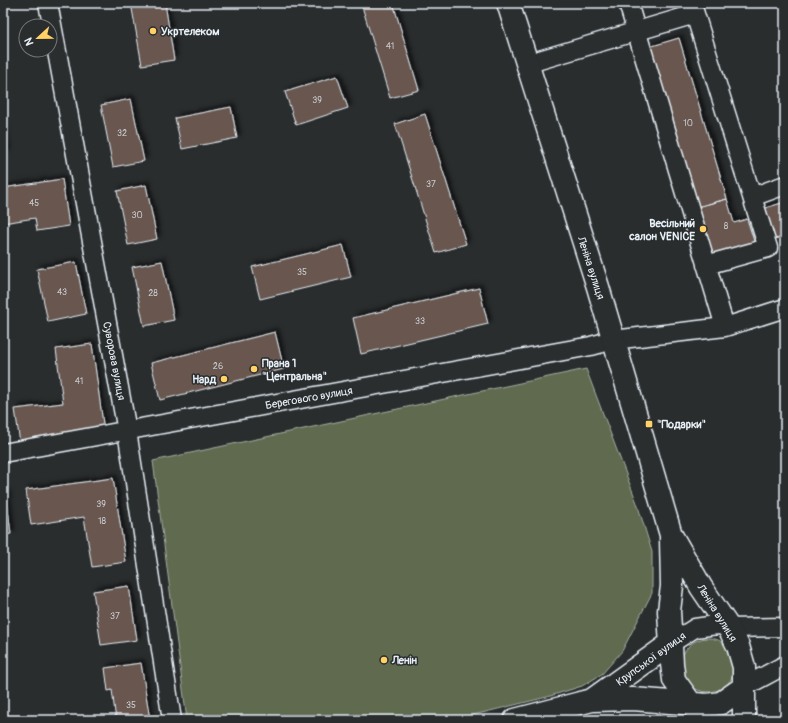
<svg xmlns="http://www.w3.org/2000/svg" width="788" height="723" font-family="Pangolin,sans-serif">
  <defs>
    <filter id="shadow"><feDropShadow dx="3.5" dy="-3.5" stdDeviation="2" flood-color="#0009"/></filter>
  </defs>
  <rect width="100%" height="100%" fill="#2a2d2e"/>
  <filter id="ink" filterUnits="userSpaceOnUse"><feTurbulence type="fractalNoise" baseFrequency=".025" numOctaves="2"/><feDisplacementMap in="SourceGraphic" scale="8" xChannelSelector="R" yChannelSelector="G"/><feConvolveMatrix kernelMatrix="1 2 1 2 8 2 1 2 1" color-interpolation-filters="sRGB"/></filter>
  <g filter="url(#ink)">
    <path fill="#606a50" stroke="#a4aea4" d="M586 369 637 503 652 552V593L622 651 602 674 582 686 547 697 453 720H187L153 461Z
      M681 665a27 27 0 1 1 54 0a27 27 0 1 1-54 0Z"/>
    <path fill="#67574f" stroke="#e8f1f8" filter="url(#shadow)" d="M131 3H165L174 60 142 65Z
      M361 3H393L419 90 390 98Z
      M679 38 727 199 697 207 649 47Z
      M337 76 348 108 296 125 285 92Z
      M131 99 144 161 113 167 101 105Z
      M231 107 237 138 182 149 175 118Z
      M425 114 466 244 436 253 395 124Z
      M3 129 7 153 3 154Z
      M62 179 69 226 37 231 35 218 3 223V188Z
      M146 185 157 239 128 245 117 191Z
      M727 199 734 223 747 219 755 244 712 257 697 207Z
      M785 202V236L772 240 762 209Z
      M343 245 351 277 260 299 252 267Z
      M162 261 174 320 144 326 132 267Z
      M76 262 86 314 48 322 37 269Z
      M479 288 488 324 361 354 353 318Z
      M275 332 284 369 160 400 151 363Z
      M92 344 104 431 20 443 15 409 63 403 56 349Z
      M113 478 126 562 92 567 84 517 31 525 26 490Z
      M6 493 11 534 3 535V494Z
      M129 586 137 640 101 645 93 591Z
      M141 663 150 720H116L112 690 108 691 105 668Z"/>
    <g fill="none" stroke-linecap="round" stroke-linejoin="round">
      <g stroke="#e8f1f8" stroke-width="21">
        <path id="minor" d="M48 3 127 431 172 720
          M628 3 725 327
          M695 14 752 197 785 185
          M526 64 695 14 692 4
          M706 265 768 248 752 197
          M3 453 591 346 613 340 725 327 785 308
          M670 644 695 628 709 626 719 625 729 628 785 627
          M744 687 785 665"/>
      </g>
      <g stroke="#e8f1f8" stroke-width="25">
        <path id="major" d="M508 3 598 287 671 535 701 587 729 628 738 646 744 667V720
          M671 538 672 586 669 611 672 664 674 680 697 712
          M592 700 670 644
          M515 720 592 700 633 699 707 705 721 703 744 687"/>
      </g>
      <use href="#minor" stroke="#2a2d2e" stroke-width="18"/>
      <use href="#major" stroke="#2a2d2e" stroke-width="22"/>
    </g>
  </g>
  <g fill="#ffd166" stroke="#2a2d2e" stroke-width="1.5">
    <circle cx="153" cy="31" r="4"/>
    <circle cx="703" cy="229" r="4"/>
    <circle cx="254" cy="369" r="4"/>
    <circle cx="224" cy="379" r="4"/>
    <rect x="645" y="420" width="8" height="8" rx="2"/>
    <circle cx="384" cy="660" r="4"/>
  </g>
  <g text-anchor="middle" dominant-baseline="central" stroke-width="3" stroke-linejoin="round" paint-order="stroke">
    <g font-size="9" fill="#c8cace">
      <text x="390" y="46">41</text>
      <text x="317" y="100">39</text>
      <text x="688" y="123">10</text>
      <text x="122" y="133">32</text>
      <text x="431" y="184">37</text>
      <text x="34" y="203">45</text>
      <text x="137" y="215">30</text>
      <text x="726" y="226">8</text>
      <text x="302" y="272">35</text>
      <text x="62" y="292">43</text>
      <text x="153" y="293">28</text>
      <text x="420" y="321">33</text>
      <text x="218" y="366">26</text>
      <text x="79" y="381">41</text>
      <text x="101" y="504">39</text>
      <text x="102" y="521">18</text>
      <text x="115" y="616">37</text>
      <text x="131" y="705">35</text>
    </g>
    <g font-size="11" font-weight="bold" fill="#e8f1f8" stroke="#2a2d2e" text-anchor="start">
      <text x="161" y="31">Укртелеком</text>
      <text x="695" y="223" text-anchor="end">Весільний<tspan x="695" dy="13">салон VENICE</tspan></text>
      <text x="262" y="363">Прана 1<tspan x="262" dy="13">"Центральна"</tspan></text>
      <text x="216" y="379" text-anchor="end">Нард</text>
      <text x="657" y="424">"Подарки"</text>
      <text x="392" y="660">Ленін</text>
    </g>
    <g font-size="11" fill="#e8f1f8" stroke="#2a2d2e">
      <text transform="translate(591 268) rotate(72)">Леніна вулиця</text>
      <text transform="translate(114 361) rotate(79)">Суворова вулиця</text>
      <text transform="translate(309 398) rotate(-10)">Берегового вулиця</text>
      <text transform="translate(717 613) rotate(58)">Леніна вулиця</text>
      <text transform="translate(651 659) rotate(-36)">Крупської вулиця</text>
    </g>
  </g>
  <rect width="788" height="723" fill="none" stroke="#2a2d2e" stroke-width="16"/>
  <rect x="8" y="8" width="772" height="707" fill="none" stroke="#e8f1f8" stroke-width="1.5" filter="url(#ink)"/>
  <g transform="translate(38 38) rotate(248)"><circle r="19" fill="#2a2d2e" stroke="#767b7f"/>
  <path d="M0-3L7 15L0 10L-7 15Z" fill="#ffd166"/>
  <text y="-6" font-size="11" font-weight="bold" text-anchor="middle" fill="#e8f1f8">N</text>
  </g>
</svg>
